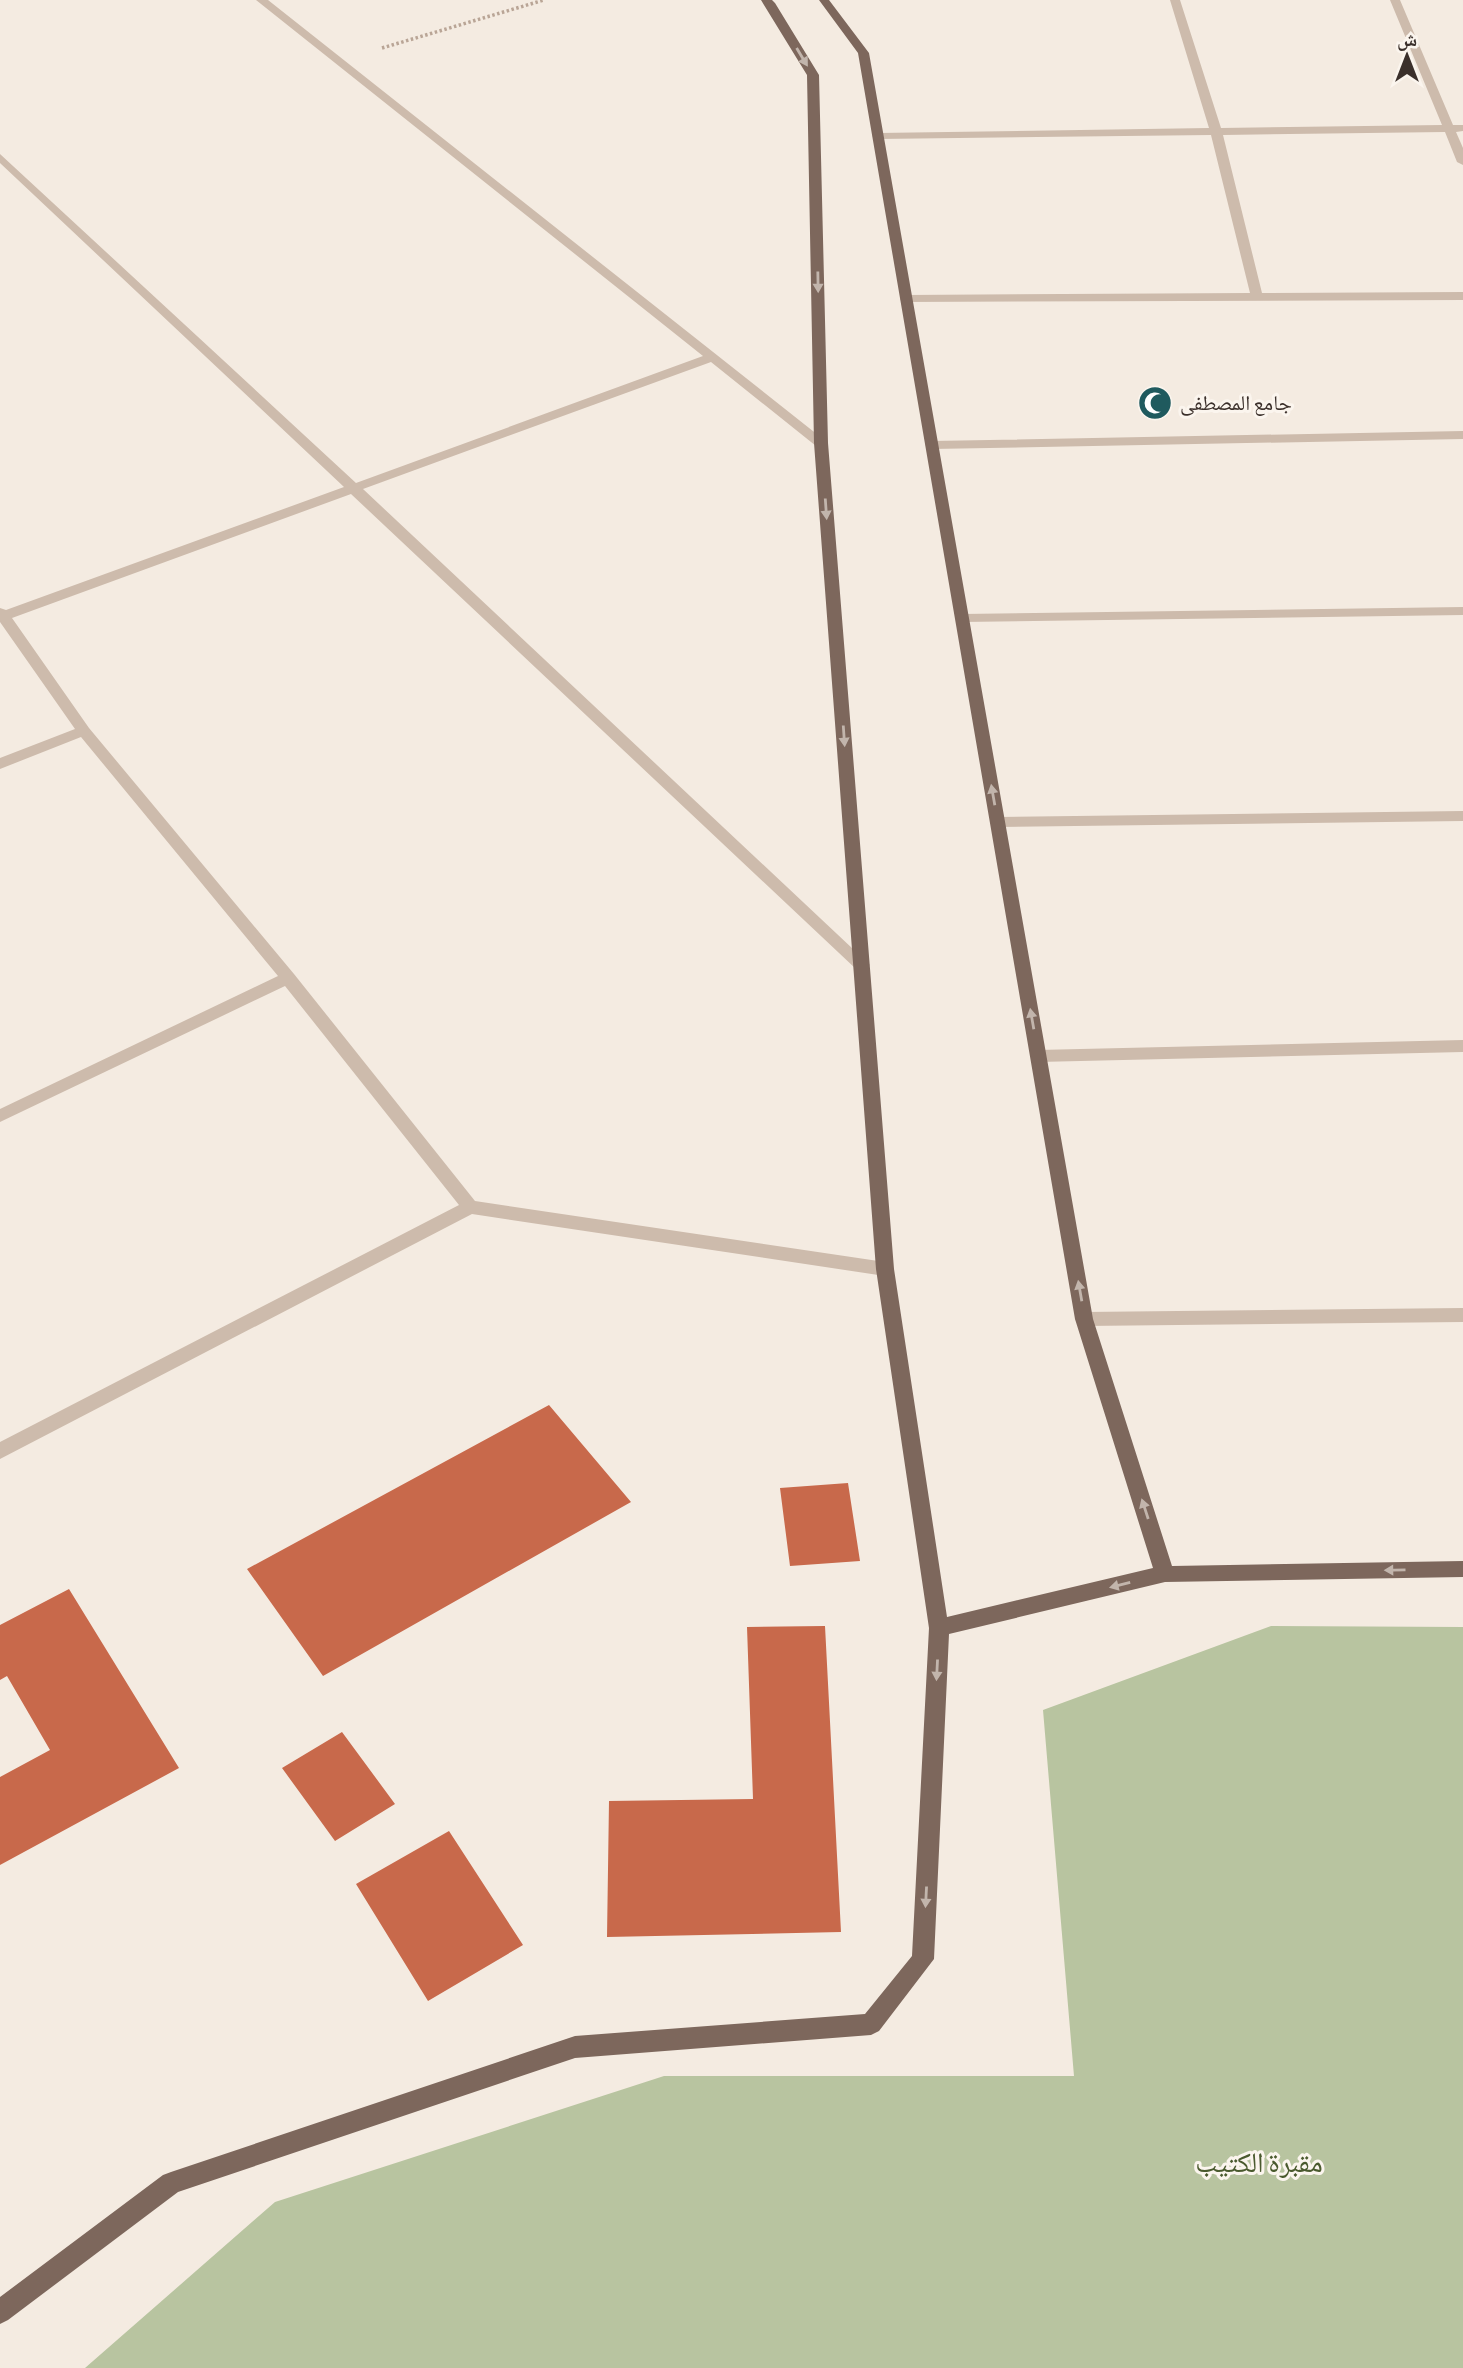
<svg xmlns="http://www.w3.org/2000/svg" width="1463" height="2368" font-family="'Sofia Sans Condensed','Noto Naskh Arabic',sans-serif">
  <rect width="100%" height="100%" fill="#f4ebe1"/>
  <path fill="#b8c4a0" d="M1271 1626 1463 1627V2368H85L275 2202 664 2076H1074L1043 1710Z"/>
  <path fill="#c8694b" d="M549 1405 631 1502 323 1676 247 1569Z
    M848 1483 860 1561 790 1566 780 1488Z
    M69 1589 179 1768 0 1865V1777L50 1750 7 1676 0 1680V1625Z
    M825 1626 841 1932 607 1937 609 1801 753 1799 747 1627Z
    M342 1732 395 1804 335 1841 282 1768Z
    M449 1831 523 1945 428 2001 356 1884Z"/>
  <g fill="none" stroke-linecap="round" stroke-linejoin="round">
    <path stroke="#b9a596" stroke-width="3.5" stroke-dasharray="2.5 2.5" stroke-linecap="butt" d="M382 48 544 0"/>
    <path fill="#cdbbac" fill-rule="evenodd" d="M256 0H268L828 443 826 446H816L711 362 363 489 870 965 862 971 856 969 351 494 12 618 89 728 294 974 475 1201 885 1262 891 1264 894 1269 891 1274 885 1276 472 1214 0 1459V1442L459 1205 285 986 0 1122V1109L278 976 81 737 0 769V758L75 729 0 622V608L6 610 344 487 0 163V154L356 483 703 356Z
      M1170 0H1180L1221 128 1442 125 1390 0H1400L1453 125H1463V131L1456 132 1463 148V165L1457 162 1445 132 1223 135 1262 293 1463 292V300L902 302 900 299 906 295 1250 293 1211 135 878 139 872 136 878 133 1209 128Z
      M1463 431V439L932 449 925 445 932 441Z
      M1463 607V615L962 622 955 618 962 614Z
      M1463 811V821L998 827 990 822 998 817Z
      M1463 1040V1052L1038 1062 1030 1056 1038 1050Z
      M1463 1308V1322L1084 1326 1078 1324 1075 1319 1078 1314 1084 1312Z"/>
    <path fill="#7d675c" fill-rule="evenodd" d="M761 0H772L775 3 819 75 828 443 894 1269 947 1617 1153 1568 1075 1319 858 53 819 0H829L869 53 1093 1319 1172 1566 1463 1561V1577L1165 1582 949 1634 934 1959 879 2031 871 2035 575 2058 178 2192 8 2320 0 2324V2297L163 2175 171 2172 575 2036 865 2014 912 1956 929 1628 876 1269 814 443 807 75Z"/>
  </g>
  <defs><path id="oneway-solid" d="M-6-.8H1V-3.2L6.5 0L1 3.2V.8H-6Z" transform="scale(1.75)"/></defs>
  <g fill="#c2b5ac">
    <use href="#oneway-solid" transform="translate(802 57) rotate(59)"/>
    <use href="#oneway-solid" transform="translate(818 282) rotate(89)"/>
    <use href="#oneway-solid" transform="translate(826 509) rotate(86)"/>
    <use href="#oneway-solid" transform="translate(844 736) rotate(86)"/>
    <use href="#oneway-solid" transform="translate(993 795) rotate(-100)"/>
    <use href="#oneway-solid" transform="translate(1032 1019) rotate(-100)"/>
    <use href="#oneway-solid" transform="translate(1080 1291) rotate(-100)"/>
    <use href="#oneway-solid" transform="translate(1145 1509) rotate(-108)"/>
    <use href="#oneway-solid" transform="translate(1395 1570) rotate(179)"/>
    <use href="#oneway-solid" transform="translate(1120 1585) rotate(166)"/>
    <use href="#oneway-solid" transform="translate(937 1670) rotate(93)"/>
    <use href="#oneway-solid" transform="translate(926 1897) rotate(93)"/>
  </g>
  <defs>
    <g id="mosque-disc" transform="scale(1.75)"><circle r="9.5" fill="#1f5a5e" stroke="#fbf5ee"/><path d="M3.5-4.9A6 6 0 1 0 3.5 4.9A5 5 0 1 1 3.5-4.9Z" fill="#fff"/></g>
  </defs>
  <g fill-rule="evenodd">
    <use href="#mosque-disc" x="1155" y="403"/>
  </g>
  <g text-anchor="middle" dominant-baseline="central" stroke-width="6" stroke-linejoin="round" paint-order="stroke">
    <g font-size="21" fill="#3b302b" stroke="#fbf5ee" text-anchor="start">
      <text x="1180" y="403">جامع المصطفى</text>
    </g>
    <g font-size="28" fill="#4a5a2e" stroke="#fbf5ee">
      <text x="1259" y="2163">مقبرة الكتيب</text>
    </g>
  </g>
  <g transform="translate(1407 56)" stroke="#fbf5ee" stroke-width="5" paint-order="stroke">
  <path d="M0-5L12 26L0 18L-12 26Z" fill="#3b302b"/>
  <text y="-10" font-size="19" font-weight="bold" text-anchor="middle" fill="#3b302b">ش</text>
  </g>
</svg>
